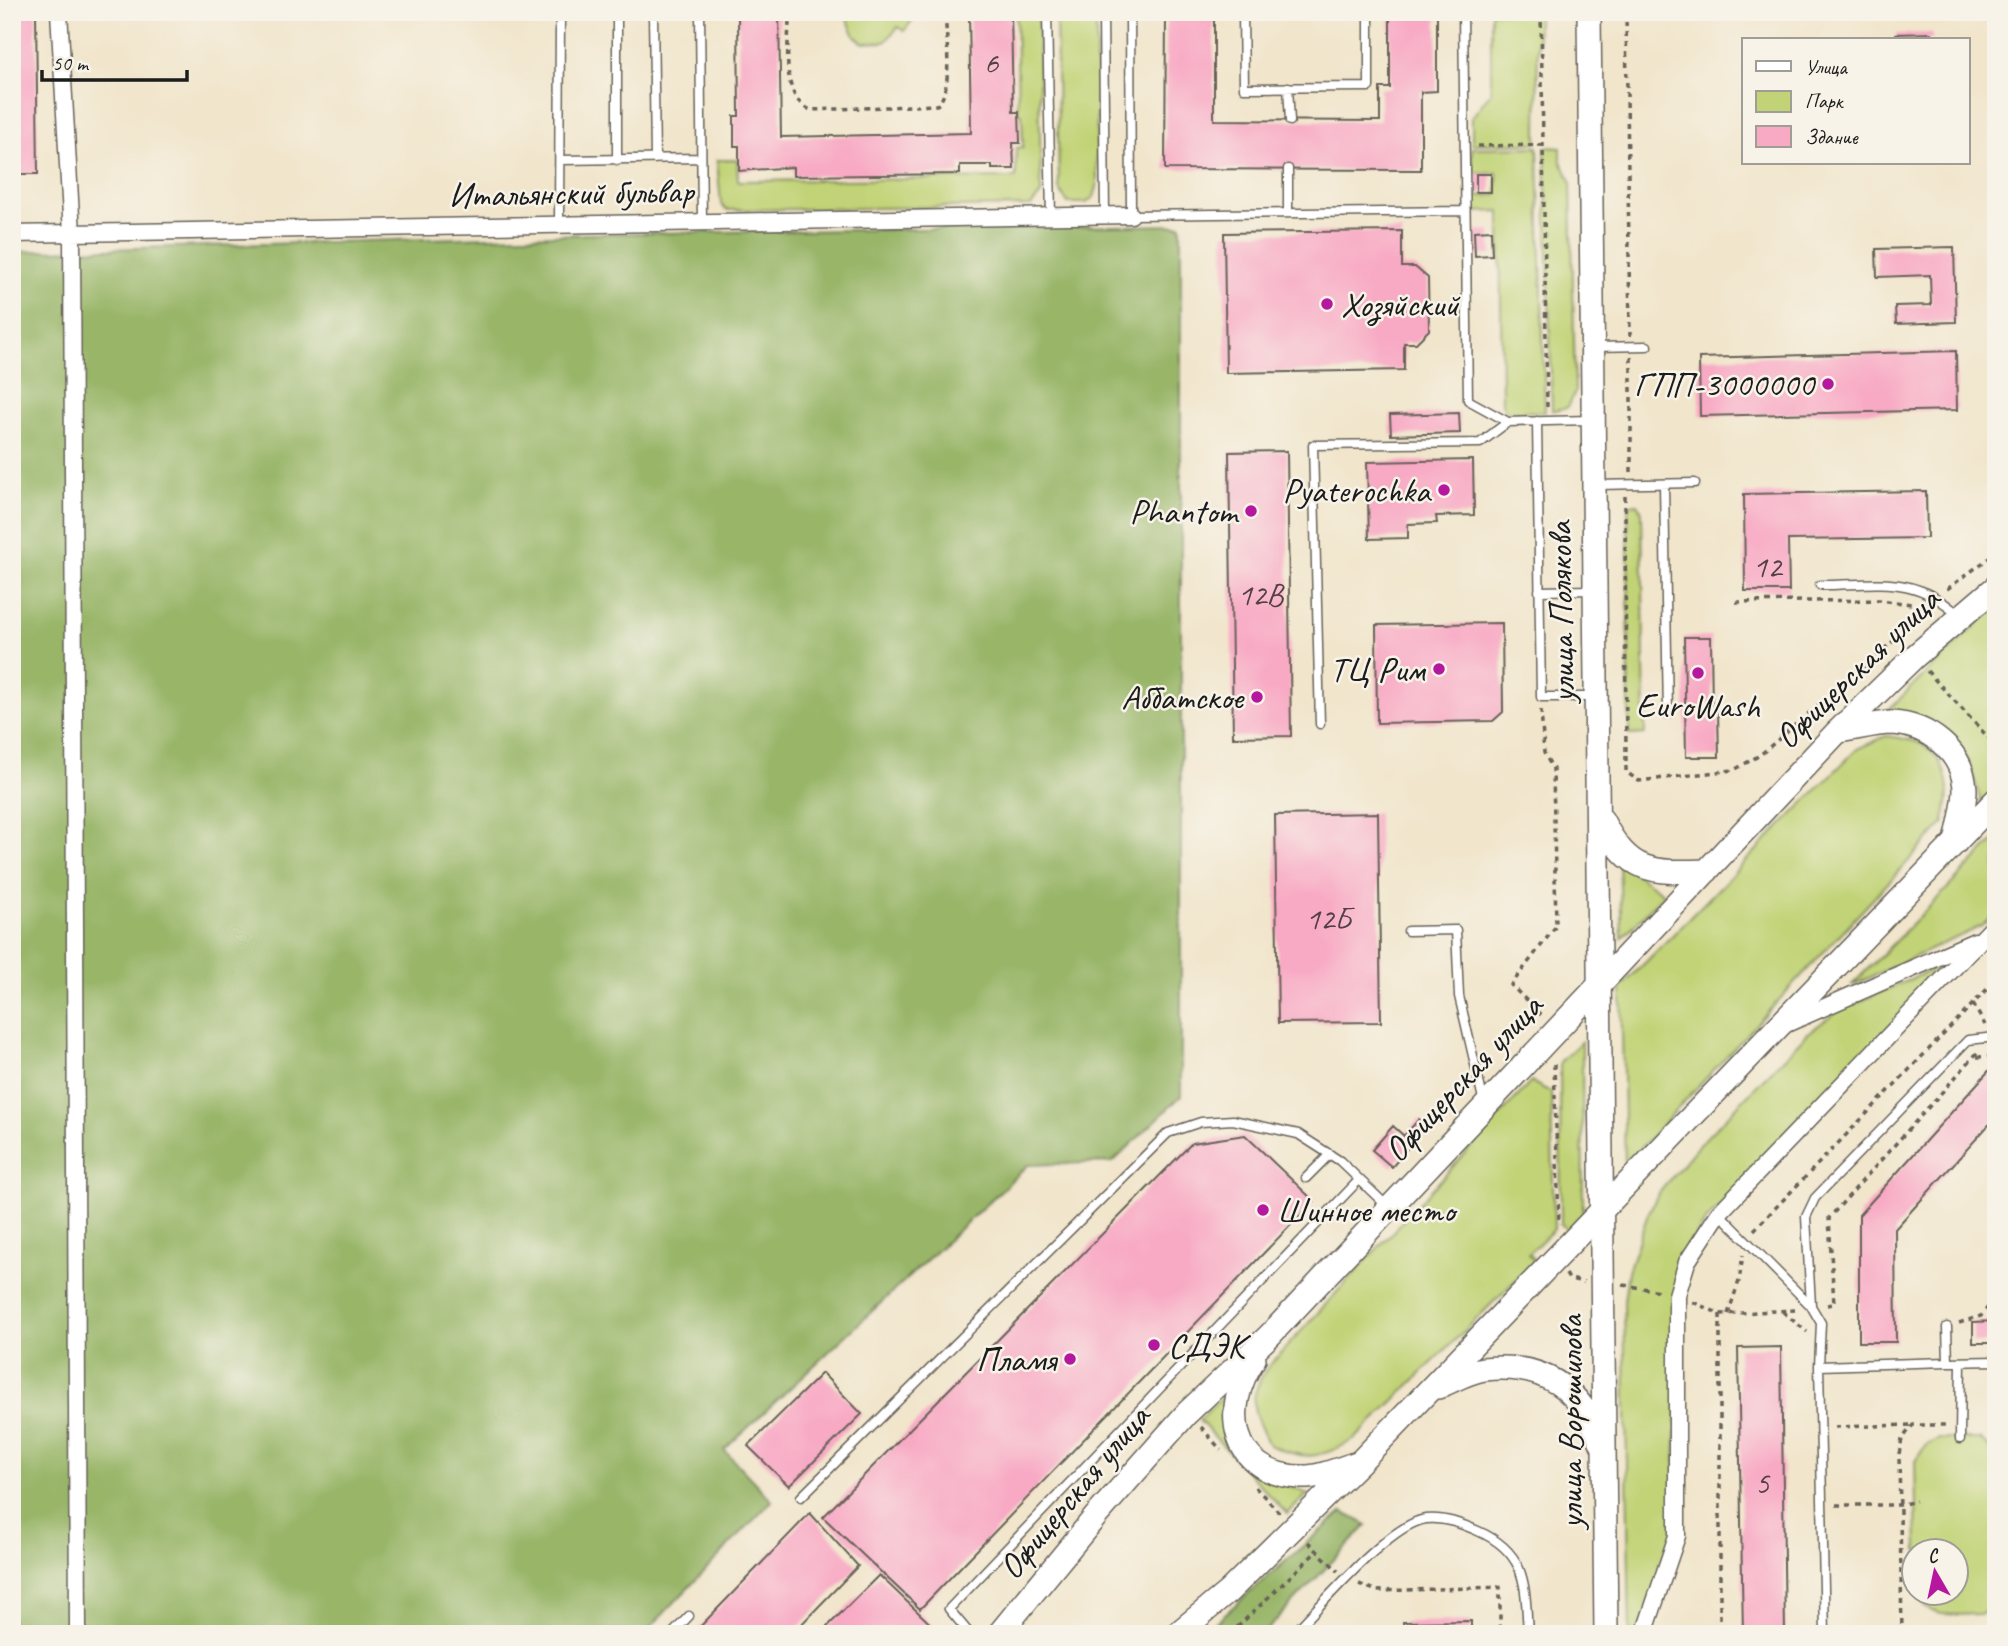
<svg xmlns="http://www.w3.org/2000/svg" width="2008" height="1646" font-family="Caveat,sans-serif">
  <rect width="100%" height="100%" fill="#f7f3e8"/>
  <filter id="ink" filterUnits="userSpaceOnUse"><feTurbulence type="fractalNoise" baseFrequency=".0143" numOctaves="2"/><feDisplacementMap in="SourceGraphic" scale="14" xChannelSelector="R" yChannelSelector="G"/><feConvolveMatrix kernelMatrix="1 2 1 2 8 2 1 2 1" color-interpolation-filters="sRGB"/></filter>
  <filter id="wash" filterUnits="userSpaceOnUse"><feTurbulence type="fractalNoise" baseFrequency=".00686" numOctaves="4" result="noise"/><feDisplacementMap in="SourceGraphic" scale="28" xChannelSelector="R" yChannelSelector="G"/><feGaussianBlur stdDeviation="1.57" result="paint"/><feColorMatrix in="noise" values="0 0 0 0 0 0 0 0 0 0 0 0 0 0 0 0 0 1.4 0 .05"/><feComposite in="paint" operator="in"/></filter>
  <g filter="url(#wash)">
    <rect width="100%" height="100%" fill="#f1e5cb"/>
    <path fill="#c1d376" stroke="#6e7849" stroke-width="2" d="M844 12H919L904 31 898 27 885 42 863 43 855 36Z
      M1016 12H1038L1041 194 1031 206 726 210 721 204 717 160H737L738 181 1016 178V148L1023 147 1022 114 1018 113Z
      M1056 12H1096L1097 187 1094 197 1086 203H1068L1059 189Z
      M1491 12H1538L1537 143 1472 144V117L1491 92Z
      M1538 147 1545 412 1505 411 1502 403 1500 211 1472 212V196L1497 195V173L1472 172V148Z
      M1545 147 1561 148V162L1571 181 1575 393 1568 407 1552 411Z
      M1638 504 1642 512 1645 734 1629 735 1628 505Z
      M1996 606V787L1981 803C1965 740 1954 721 1888 710Z
      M1886 736C1897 738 1914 739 1923 745 1952 765 1951 795 1943 824L1625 1165 1621 987 1857 749Z
      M1996 839V912L1982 926 1851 986Z
      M1619 862 1664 894 1622 938Z
      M1952 961 1704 1223 1679 1265 1674 1539 1639 1634H1630L1624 1301 1628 1271 1648 1214 1658 1194 1697 1147 1808 1033 1838 1011Z
      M1582 1041 1583 1214 1567 1230 1561 1224 1560 1062Z
      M1531 1082 1551 1092 1554 1229 1528 1254 1535 1261 1355 1439C1320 1459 1306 1461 1269 1445 1253 1412 1246 1401 1267 1368Z
      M1225 1394 1228 1419 1281 1483 1308 1494 1287 1514 1199 1420Z
      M1939 1439H1980L1996 1455V1602L1980 1614C1956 1614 1926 1621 1918 1594H1955V1552L1917 1551 1915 1461 1926 1445Z"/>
    <path fill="#98b567" stroke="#5a6842" stroke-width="2" d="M1181 225V1096L1113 1162 1028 1165 724 1450 772 1501 644 1634H12V252L589 234Z
      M1342 1512 1367 1525 1263 1634H1202Z"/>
    <g id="blocks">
      <path fill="#f8a9c4" d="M12 12H36L38 174H12Z
        M738 12H779L781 137 971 133 969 12H1011L1013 112H1019L1020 143H1013L1014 169H992V165H960V174L793 176V167L739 171V146H734V116H739Z
        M1166 12H1214V120L1380 121V88H1390V12H1437V91L1421 92V170L1165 169Z
        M1932 33V40H1896V34Z
        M1476 174H1491V192H1476Z
        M1491 230 1492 255 1475 256 1474 231Z
        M1402 231V267H1415L1428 278 1429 330 1416 343H1404V370L1226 373 1224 233Z
        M1954 247 1956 322 1896 324 1895 306 1931 305 1930 275 1877 277 1876 249Z
        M1956 351 1957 410 1700 416 1699 358Z
        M1459 413 1460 433 1391 435 1390 415Z
        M1287 451 1291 736 1233 737 1229 452Z
        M1473 460 1474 515 1436 516 1437 523 1408 524V538L1369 539 1367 462Z
        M1926 491 1927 538 1788 540 1789 591H1745L1744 494Z
        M1502 623 1503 712 1493 721 1377 723 1376 625Z
        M1684 637H1711L1712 710H1718L1719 757H1686Z
        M1378 813 1381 1022 1278 1023 1275 815Z
        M1994 1065 1996 1117 1895 1229 1896 1342H1859V1215Z
        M1419 1119 1427 1125 1392 1167 1372 1150 1393 1126 1404 1136Z
        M1245 1135 1314 1201 920 1609 823 1517 1192 1143Z
        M1996 1321V1343H1973V1322Z
        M1781 1347 1785 1634H1743L1738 1348Z
        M822 1373 862 1414 789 1486 748 1446Z
        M810 1513 858 1566 792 1634H693Z
        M879 1575 941 1634H820Z
        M1471 1621V1634H1404L1403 1622Z"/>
    </g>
  </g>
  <g filter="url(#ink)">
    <use href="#blocks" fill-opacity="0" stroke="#676259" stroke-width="2"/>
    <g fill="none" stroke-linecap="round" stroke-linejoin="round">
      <g stroke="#676259" stroke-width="11">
        <path id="service" d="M653 12 655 159
          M700 12 702 223
          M1047 12 1051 217
          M1103 12 1105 216
          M1130 12 1131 215 1464 211
          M1243 12 1244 88 1369 87V12
          M1463 12 1468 400 1508 422 1591 420
          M1288 87 1290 121
          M560 160 701 158
          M617 160V12
          M1288 213V169
          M559 224 560 12
          M1594 347 1647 346
          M1537 421 1541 697H1594
          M1664 484 1668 714
          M1597 485 1695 483
          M1820 585C1879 585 1913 573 1960 616
          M1539 591 1592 590
          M1320 724 1313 445 1480 443 1508 422
          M1408 931 1456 930 1459 996 1484 1103
          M1306 1178 1330 1154
          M1719 1213 1811 1306 1821 1323 1819 1366 1825 1634
          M1811 1305 1806 1217 1815 1198 1968 1040 1996 1037
          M1948 1362 1996 1361
          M1819 1366 1948 1362 1947 1327
          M1960 1439 1961 1362
          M801 1497 1168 1133 1201 1122 1233 1120 1298 1134 1340 1161 1387 1206
          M672 1634 689 1616
          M970 1634 949 1609 1359 1180
          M1293 1634C1322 1605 1389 1524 1426 1519 1444 1517 1462 1524 1478 1531 1528 1553 1525 1586 1528 1634"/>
      </g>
      <g stroke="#676259" stroke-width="19">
        <path id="minor" d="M59 12 72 233 78 1634
          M12 234 1131 215
          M1784 1025 1975 941
          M1644 1634 1677 1536V1295L1687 1262 1719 1213 1996 924"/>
      </g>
      <g stroke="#676259" stroke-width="26">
        <path id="secondary" d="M1589 12 1606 1634
          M1838 731C1855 729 1875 723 1892 723 1928 725 1963 751 1965 789 1965 806 1959 826 1956 842
          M1602 820C1629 874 1652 873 1707 871
          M1254 1359C1221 1408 1230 1474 1300 1477 1318 1478 1339 1469 1357 1463
          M1438 1387C1452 1381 1469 1371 1484 1369 1544 1362 1581 1389 1602 1444
          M999 1634 1096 1516 1187 1413 1269 1336 1838 731 1914 657 1996 587
          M1177 1634 1228 1592 1360 1462 1996 800"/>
      </g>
      <path stroke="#676259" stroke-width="3.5" stroke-dasharray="5 5" stroke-linecap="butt" d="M789 12C790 42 778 97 811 110L937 105C954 91 946 35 945 12
        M1541 12 1547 408
        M1626 12 1630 336
        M1478 146 1543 145
        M1631 357V472
        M1625 496 1626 772 1639 781 1734 770 1760 755 1897 638 1925 608
        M1947 589 1996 553
        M1736 602 1880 600 1911 604
        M1927 671 1996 746
        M1541 710 1544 753 1553 769 1556 926 1511 985 1543 1017
        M1973 1004 1985 1025
        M1977 1057 1996 1056
        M1554 1064 1559 1224
        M1754 1230 1996 980
        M1566 1274 1569 1279 1584 1282
        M1623 1285 1660 1291
        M1693 1302 1720 1314 1795 1310
        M1827 1305 1834 1304 1829 1218 1978 1052
        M1783 1312 1807 1332
        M1720 1314V1634
        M1728 1314 1739 1281 1743 1255
        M1959 1323 1981 1316 1996 1297
        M1201 1427 1221 1450
        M1835 1427 1913 1425
        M1255 1487 1281 1514
        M1836 1505H1900L1916 1501
        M1308 1542 1338 1571
        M1359 1584 1377 1591 1500 1587V1634
        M1837 1633 1996 1632
        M1230 1634 1317 1551
        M1902 1634 1899 1454 1902 1439 1913 1425H1947"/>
      <use href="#service" stroke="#fff" stroke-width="8"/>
      <use href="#minor" stroke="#fff" stroke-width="16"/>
      <use href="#secondary" stroke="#fff" stroke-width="23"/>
    </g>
  </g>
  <g fill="#b5179e" stroke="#f7f3e8" stroke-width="2.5">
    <circle cx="1327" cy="304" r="7"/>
    <circle cx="1828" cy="384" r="7"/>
    <circle cx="1444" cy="490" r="7"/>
    <circle cx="1251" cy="511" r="7"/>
    <circle cx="1439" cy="669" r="7"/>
    <circle cx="1698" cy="673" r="7"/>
    <circle cx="1257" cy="697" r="7"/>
    <circle cx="1263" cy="1210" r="7"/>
    <circle cx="1154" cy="1345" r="7"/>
    <circle cx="1070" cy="1359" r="7"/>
  </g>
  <g text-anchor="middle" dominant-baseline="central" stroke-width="5" stroke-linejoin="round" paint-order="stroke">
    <g font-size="32" fill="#533f46">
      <text x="991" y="62">6</text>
      <text x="1767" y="566">12</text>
      <text x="1260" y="594">12В</text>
      <text x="1328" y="918">12Б</text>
      <text x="1762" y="1482">5</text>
    </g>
    <g font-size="35" fill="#1c1c1c" stroke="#f7f3e8">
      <text transform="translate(571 193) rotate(-1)">Итальянский бульвар</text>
      <text transform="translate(1561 612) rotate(-91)">улица Полякова</text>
      <text transform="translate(1857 668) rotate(-44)">Офицерская улица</text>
      <text transform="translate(1463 1078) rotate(-47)">Офицерская улица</text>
      <text transform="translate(1570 1422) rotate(-90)">улица Ворошилова</text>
      <text transform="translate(1074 1492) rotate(-50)">Офицерская улица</text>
    </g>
    <g font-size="35" fill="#1c1c1c" stroke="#f7f3e8" text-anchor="end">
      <text x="1341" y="304" text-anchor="start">Хозяйский</text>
      <text x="1814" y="384">ГПП-3000000</text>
      <text x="1430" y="490">Pyaterochka</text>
      <text x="1237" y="511">Phantom</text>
      <text x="1425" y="669">ТЦ Рим</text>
      <text x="1243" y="697">Аббатское</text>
      <text x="1698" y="705" text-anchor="middle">EuroWash</text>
      <text x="1277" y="1210" text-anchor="start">Шинное место</text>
      <text x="1168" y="1345" text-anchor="start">СДЭК</text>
      <text x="1056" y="1359">Пламя</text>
    </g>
  </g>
  <rect width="2008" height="1646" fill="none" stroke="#f7f3e8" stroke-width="42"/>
  <rect x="1742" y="38" width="228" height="126" fill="#f7f3e8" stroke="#9f9d96" stroke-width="2"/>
  <rect x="1756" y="61" width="35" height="10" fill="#ffffff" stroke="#9f9d96" stroke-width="2"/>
  <text x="1805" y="74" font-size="21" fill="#1c1c1c">Улица</text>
  <rect x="1756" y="91" width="35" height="21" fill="#c1d376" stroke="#9f9d96" stroke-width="2"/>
  <text x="1805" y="108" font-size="21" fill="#1c1c1c">Парк</text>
  <rect x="1756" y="126" width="35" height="21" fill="#f8a9c4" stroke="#9f9d96" stroke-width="2"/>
  <text x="1805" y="144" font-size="21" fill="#1c1c1c">Здание</text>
  <g transform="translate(1935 1572) rotate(351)"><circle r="33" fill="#f7f3e8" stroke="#9f9d96" stroke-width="2"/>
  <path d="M0-5L12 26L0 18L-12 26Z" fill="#b5179e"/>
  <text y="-10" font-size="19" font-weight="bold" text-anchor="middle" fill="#1c1c1c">С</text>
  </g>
  <path d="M42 70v10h145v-10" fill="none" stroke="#1c1c1c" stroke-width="3.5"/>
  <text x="52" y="70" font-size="21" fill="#1c1c1c" stroke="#f7f3e8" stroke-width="5" paint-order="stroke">50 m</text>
</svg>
